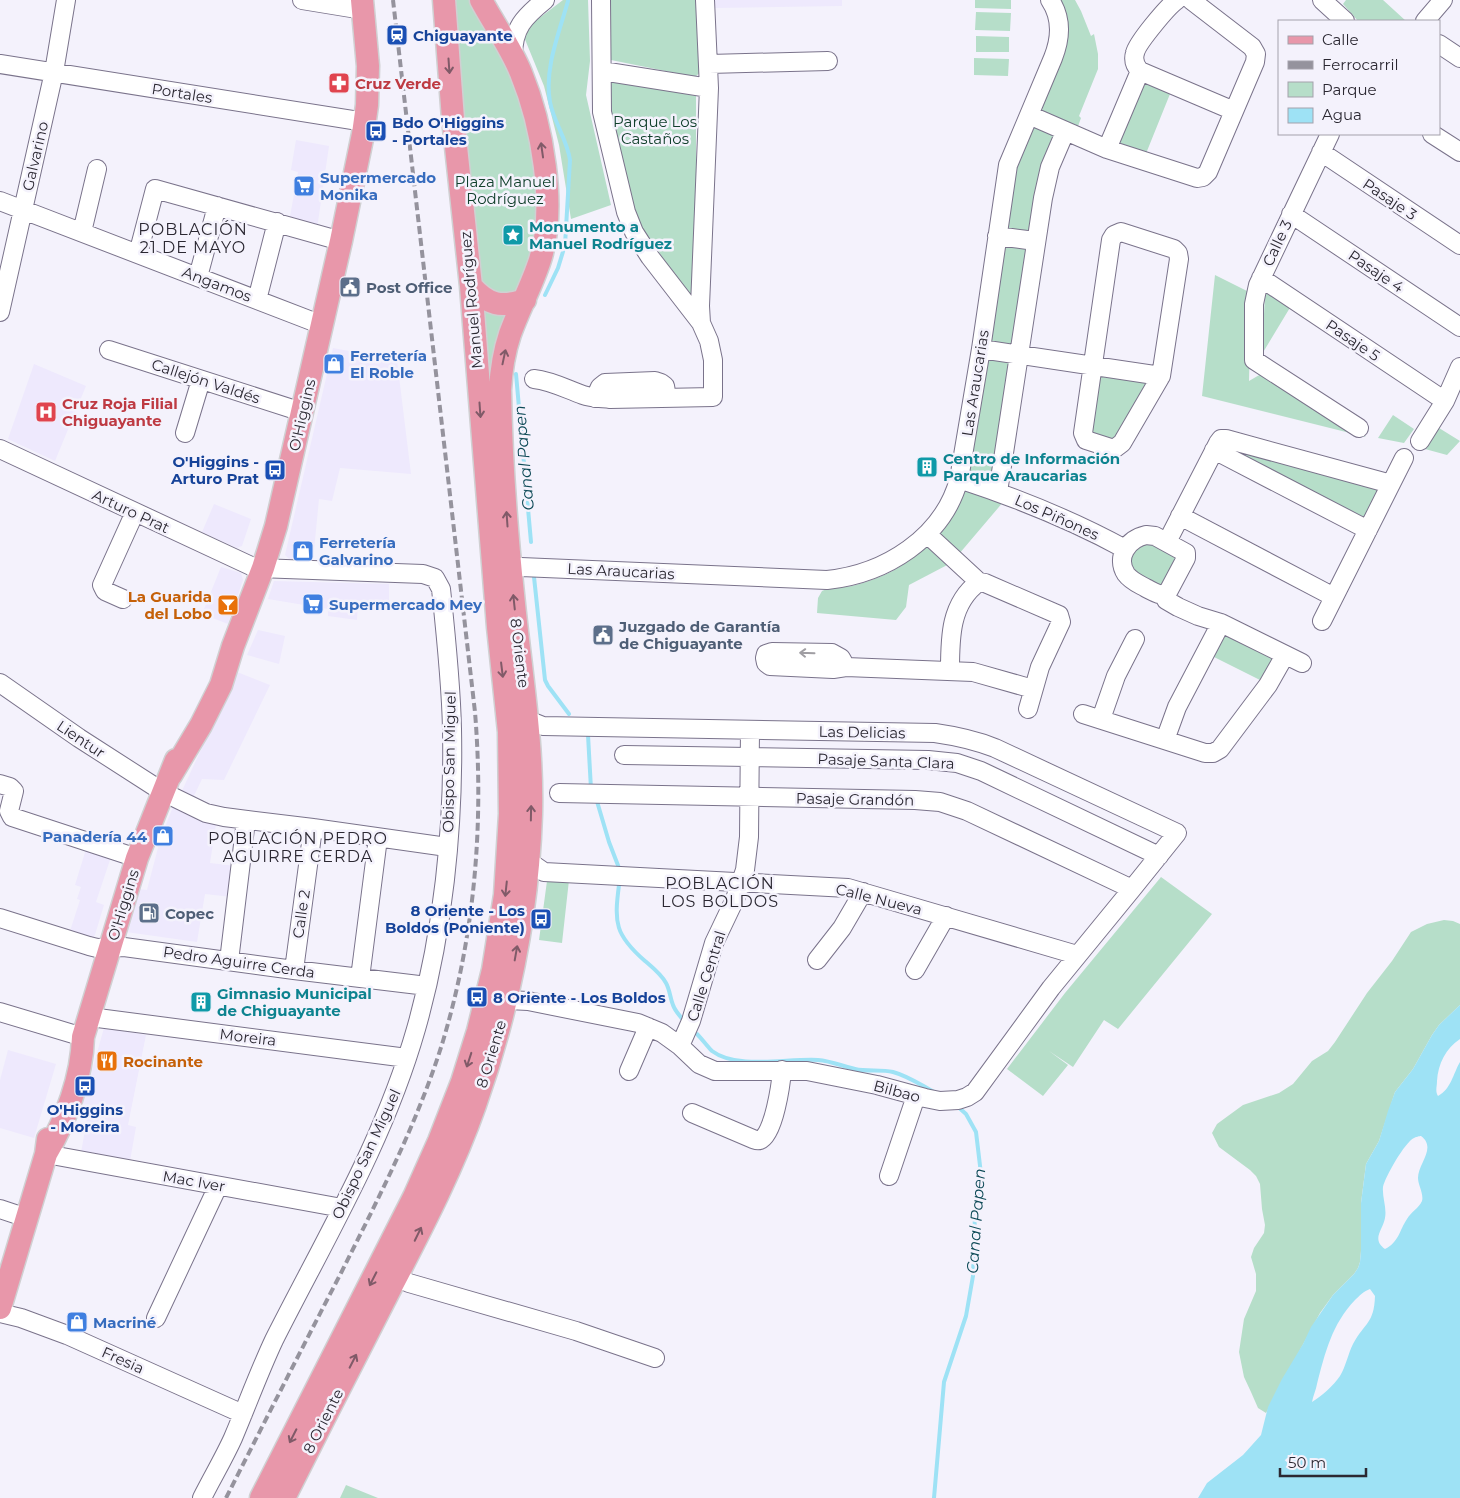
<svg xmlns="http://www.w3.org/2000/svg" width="1460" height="1498" font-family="Montserrat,sans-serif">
  <rect width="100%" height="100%" fill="#f4f2fc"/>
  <path fill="#eee9fd" d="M715 0H842V6L715 8Z
    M296 140 329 146 317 229 289 222 298 172 291 170Z
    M333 348 397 360 411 474 340 468 332 501 319 499 313 561 289 559 285 555Z
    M34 364 86 386 55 461 8 439Z
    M214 504 251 519 242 546 237 548 202 532Z
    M221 567 241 573 243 580 228 624 202 614Z
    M274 581 389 584V603H358L357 620 328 616V609L268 599Z
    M258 630 285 636 279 664 247 655Z
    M237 672 270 685 224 780 202 779 192 800 180 795Z
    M174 804 208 819V823L216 824 210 863 236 866 232 897 205 894 197 942 126 932 138 889 147 890 160 840Z
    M86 849 111 857 96 902 104 905 94 938 70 931 80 900 77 899 81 887 75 885Z
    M104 1028 146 1035 128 1125 136 1127 130 1161 81 1153 87 1118 79 1116Z
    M8 1050 56 1064 34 1138 0 1128V1080Z"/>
  <path fill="#b6dec9" d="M452 0H474L529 115 541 223 511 316 504 542Z
    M563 0H588L590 61 586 95 611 205 571 219 559 145 544 86 524 37 534 22Z
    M610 0H698L704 69 695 77 611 60Z
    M975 0H1011V9L975 8Z
    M1059 0H1075L1081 11 1091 36 1094 34 1098 54V69L1079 116 1081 118 1077 129 1042 111Z
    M1346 0H1383L1406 21H1358L1343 4Z
    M976 12 1011 13 1010 31 975 30Z
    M976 36 1009 37V52H976Z
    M974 58 1009 59 1008 76 974 75Z
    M607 78 696 96V294L690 297 636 219 606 97Z
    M1140 81 1172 89 1145 156 1114 144Z
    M1033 126 1056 131 1031 231 1011 232 1006 227 1016 167Z
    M1004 245 1029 247 1016 346 991 343 990 338Z
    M1215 275 1251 293 1249 381 1261 374H1271L1366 437 1202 396Z
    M1270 290 1291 306 1262 354 1265 294Z
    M1011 358 992 480 989 481 968 473 971 461 987 363 985 359Z
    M1097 372 1156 379 1117 442 1090 435Z
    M1393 415 1414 429 1404 443 1378 438Z
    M1439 428 1460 441 1447 455 1425 449Z
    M1224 444 1378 486 1380 491 1367 520 1224 451Z
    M966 490 1004 501 959 554 939 533Z
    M1147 542 1174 553 1177 559 1162 586 1138 578 1128 558 1129 554Z
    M927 546 951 563 909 585 906 607 896 620 817 613 818 598 822 591C831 586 842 588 852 586 881 579 906 566 927 546Z
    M1222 631 1276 656 1264 682 1210 655Z
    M1161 877 1212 914 1118 1029 1104 1020 1073 1067 1049 1051 1068 1065 1043 1096 1007 1069 1065 993Z
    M569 880 562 943 539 940 547 881Z
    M1444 920 1453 921 1460 924V1005L1439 1025 1432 1035 1413 1069 1395 1092 1379 1141 1366 1164 1361 1203V1251L1360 1262 1358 1268 1354 1274 1333 1295 1320 1313 1266 1413 1258 1408 1251 1392 1244 1377 1239 1352 1244 1319 1256 1291V1274L1251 1257 1254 1248 1264 1233 1265 1225 1262 1209 1260 1184 1256 1176 1250 1170 1219 1147 1212 1133 1217 1124 1243 1105 1279 1093 1293 1084 1312 1061 1328 1051 1335 1042 1367 993 1392 961 1411 932 1427 924Z
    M346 1485 378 1498H340Z"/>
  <path fill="#9ee2f5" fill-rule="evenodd" d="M1460 1005V1039C1446 1048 1438 1064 1437 1081 1437 1087 1435 1091 1438 1096 1451 1089 1453 1074 1460 1062V1498H1198L1207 1483 1243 1455 1261 1435 1268 1407 1282 1379 1303 1344 1311 1327 1333 1295 1354 1274 1358 1268 1360 1262 1361 1251V1203L1366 1164 1379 1141 1388 1111 1395 1092 1413 1069 1432 1035 1439 1025ZM1421 1136C1437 1148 1418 1163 1418 1178 1418 1185 1424 1194 1422 1201 1419 1208 1411 1212 1407 1219 1399 1231 1399 1242 1385 1249 1371 1239 1383 1230 1385 1218 1387 1208 1382 1197 1383 1187 1385 1177 1405 1142 1414 1138 1415 1137 1420 1136 1421 1136ZM1370 1289 1375 1296C1374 1324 1365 1322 1353 1344 1348 1354 1346 1366 1340 1376 1333 1386 1322 1396 1312 1402 1313 1396 1316 1390 1317 1384 1325 1353 1332 1324 1355 1300 1359 1296 1364 1291 1370 1289Z"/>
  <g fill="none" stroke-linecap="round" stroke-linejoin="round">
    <path stroke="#9ee2f5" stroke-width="4" d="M545 295 558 268 565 245 570 160C567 139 554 123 550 102 544 69 559 33 568 1
      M516 374 531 542
      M534 577 545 680 548 686 569 714
      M588 735 591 789
      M596 798 609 842 619 868
      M619 885C614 923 615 935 645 961 652 967 661 974 666 983 670 990 670 998 673 1005 675 1011 680 1016 684 1021
      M697 1034C702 1039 707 1046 712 1051 737 1070 788 1058 818 1060 831 1061 842 1066 855 1069 867 1072 881 1069 893 1072 908 1076 921 1085 934 1092
      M934 1498 944 1382 966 1316 973 1276 975 1213 981 1174 976 1132 966 1114 957 1106"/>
    <g stroke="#7a738b" stroke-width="20">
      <path id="minor" d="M302 0 363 10
        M601 0 602 112 626 212 634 232 650 257 701 323
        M1177 0C1168 6 1137 43 1135 53 1133 60 1135 66 1140 71L1234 111
        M1322 0 1345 21
        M1425 21 1443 0
        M1439 44 1460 58
        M513 56C513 28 524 17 545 0
        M0 64 365 122
        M709 64 828 61
        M602 71 709 88
        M1029 115 1107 149 1197 178 1203 177 1208 172 1255 62 1256 54 1252 47 1191 0
        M1330 134 1258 285 1254 304V360L1359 428
        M1432 134 1460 152
        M1107 149 1140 71
        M1321 152 1460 245
        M0 201 322 325
        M1291 214 1460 327
        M82 232 97 169
        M1121 232 1174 249 1178 253 1179 259 1161 376 1122 443 1114 449 1086 440 1083 433 1111 240 1114 235Z
        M997 236 1035 241
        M138 254 155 189 341 241
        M198 277 217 206
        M1261 278 1445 401
        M257 300 277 222
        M0 312 54 72 66 0
        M981 349 1161 376
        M109 350 302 412
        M534 379C552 381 566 389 583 395 591 398 601 398 610 399L713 397V360L709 341 701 323 700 306 709 88 705 0
        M595 398 600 387 605 383 655 381 661 383 665 386 667 398
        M185 433 201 380
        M1420 441 1445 401 1460 367
        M0 449 251 566 258 568 423 574 435 578 441 589C446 636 451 682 452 729 454 827 443 935 416 1029 384 1141 326 1237 274 1340 259 1372 247 1405 233 1438 224 1458 212 1478 202 1498
        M1214 450 1368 530
        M959 479C1017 498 1072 520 1125 549
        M998 492 1043 198 1050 167 1065 132
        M1180 516 1334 597
        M927 534 979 582 985 583 1059 615 1061 622 1040 667 1028 709
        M1146 535 1155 536 1186 553V558L1169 590 1164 595C1158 595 1152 591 1146 588 1139 584 1131 581 1126 574 1115 557 1128 539 1146 535Z
        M1167 542 1218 443 1221 439H1226L1391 484
        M498 569 521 567 827 580C885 574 943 538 959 479L981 349 1008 165 1053 58C1061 38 1062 18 1050 0
        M1164 595 1166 600 1178 607 1198 616 1221 623 1302 663
        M123 599 105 591 102 585 135 512
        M1322 621 1404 458
        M846 667 841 658 832 653 772 652 766 654 765 658 766 663 770 666 833 669 846 667 973 672 1033 689
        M950 670C950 638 950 603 979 582
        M0 683 79 738 163 792 206 813 224 817 313 828 447 847
        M1083 714 1205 753H1213L1220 749 1268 685 1285 655
        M1101 719 1116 676 1135 639
        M1165 740 1177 707 1221 623
        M624 755 928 760 957 763 981 771 1159 856
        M0 784 10 787 14 791 9 811 12 817 137 858
        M559 793 915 800 940 802 967 811 1132 889
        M528 861 544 872 848 888 1077 955
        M0 918 89 946 97 948 124 947 294 970 427 986
        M817 960 842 928 863 892
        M229 961 246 820
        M294 970 313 828
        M915 970 946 916
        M360 978 378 838
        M507 1000 528 1001 638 1023 662 1033 680 1046 699 1064 715 1071H807L877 1085 925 1098 940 1101 958 1100 967 1097 975 1092 1051 988 1132 889 1177 833 995 748C975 740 956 736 935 733L543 726 528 720
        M0 1012 83 1037
        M90 1017 407 1058
        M680 1046 691 1021 714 943 735 899 745 870 749 837 750 730
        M629 1071 648 1027
        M692 1113 753 1139C756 1140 757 1141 760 1140 774 1135 781 1083 782 1070
        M46 1154 342 1208
        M889 1176 916 1096
        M0 1209 27 1218
        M396 1277 409 1283 576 1331 655 1358
        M0 1313 21 1318 67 1335 243 1414
        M156 1318 218 1186"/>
    </g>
    <g stroke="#d0d0d2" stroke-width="25">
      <path id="major" d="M471 286C488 305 501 308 525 300
        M171 775 201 725 221 685 233 646 263 568 276 526 341 241 363 134 367 105 368 66 362 0
        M46 1154C66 1120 82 1077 83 1037L137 858 176 760
        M0 1308 46 1154 48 1139
        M261 1498 414 1197 439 1141 462 1082 478 1031 493 970 505 895 510 814 509 732 498 627 471 286 453 119 444 0
        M284 1498C318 1430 352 1363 387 1295 419 1233 452 1171 475 1105 508 1011 528 913 531 814 533 740 520 667 513 594 506 526 501 458 500 390 501 371 504 352 510 334 519 309 532 285 540 260 557 207 542 124 521 73 511 48 494 24 481 0"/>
    </g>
    <use href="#minor" stroke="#fff" stroke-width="18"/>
    <use href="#major" stroke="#e897aa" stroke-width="22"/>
    <path stroke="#95939d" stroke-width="4" stroke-dasharray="8 4" stroke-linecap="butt" d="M226 1498C264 1423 302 1348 341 1273 379 1197 418 1122 443 1041 475 934 484 823 475 712L393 0"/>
  </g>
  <defs><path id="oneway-shaft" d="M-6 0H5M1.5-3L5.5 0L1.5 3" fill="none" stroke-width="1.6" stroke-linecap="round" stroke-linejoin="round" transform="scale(1.25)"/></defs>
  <g stroke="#805a68">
    <use href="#oneway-shaft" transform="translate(449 66) rotate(86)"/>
    <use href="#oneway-shaft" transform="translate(542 150) rotate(-98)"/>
    <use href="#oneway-shaft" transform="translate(504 357) rotate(-78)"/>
    <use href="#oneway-shaft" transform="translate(480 410) rotate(86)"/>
    <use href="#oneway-shaft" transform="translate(507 519) rotate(-94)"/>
    <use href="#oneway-shaft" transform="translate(514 602) rotate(-96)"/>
    <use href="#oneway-shaft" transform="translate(502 670) rotate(83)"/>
    <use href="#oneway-shaft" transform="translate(531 813) rotate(-89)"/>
    <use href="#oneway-shaft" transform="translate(506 889) rotate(96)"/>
    <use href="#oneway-shaft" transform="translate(516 953) rotate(-80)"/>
    <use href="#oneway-shaft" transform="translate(469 1060) rotate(108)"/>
    <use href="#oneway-shaft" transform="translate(418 1234) rotate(-64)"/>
    <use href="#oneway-shaft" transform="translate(373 1279) rotate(117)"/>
    <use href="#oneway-shaft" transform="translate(353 1361) rotate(-63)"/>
    <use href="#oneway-shaft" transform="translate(293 1436) rotate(117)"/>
  </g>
  <use stroke="#a09ea3" href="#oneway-shaft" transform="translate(807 653) rotate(-178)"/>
  <defs>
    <g id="station-square" transform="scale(1.125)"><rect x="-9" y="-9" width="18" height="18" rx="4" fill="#1a4fb4" stroke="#f4f2fc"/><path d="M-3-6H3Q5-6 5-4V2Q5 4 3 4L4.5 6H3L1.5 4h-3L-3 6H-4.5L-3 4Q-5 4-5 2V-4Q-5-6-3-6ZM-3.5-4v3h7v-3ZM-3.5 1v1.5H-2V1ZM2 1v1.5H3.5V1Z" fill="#fff"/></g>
    <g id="pharmacy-square" transform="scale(1.125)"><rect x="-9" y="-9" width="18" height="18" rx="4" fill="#e0444e" stroke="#f4f2fc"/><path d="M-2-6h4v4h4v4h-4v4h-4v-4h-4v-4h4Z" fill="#fff"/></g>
    <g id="bus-square" transform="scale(1.125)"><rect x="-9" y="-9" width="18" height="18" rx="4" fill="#1a4fb4" stroke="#f4f2fc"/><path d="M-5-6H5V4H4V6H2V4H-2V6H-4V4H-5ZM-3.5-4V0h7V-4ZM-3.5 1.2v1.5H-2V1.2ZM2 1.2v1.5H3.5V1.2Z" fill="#fff"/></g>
    <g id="supermarket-square" transform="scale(1.125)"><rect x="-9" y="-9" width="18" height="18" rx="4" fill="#3f7fe0" stroke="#f4f2fc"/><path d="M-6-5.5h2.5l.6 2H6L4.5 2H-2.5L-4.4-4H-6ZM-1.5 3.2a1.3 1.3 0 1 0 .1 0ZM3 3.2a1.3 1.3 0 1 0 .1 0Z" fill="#fff"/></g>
    <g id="sight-square" transform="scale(1.125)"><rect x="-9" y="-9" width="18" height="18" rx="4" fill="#0f9aa8" stroke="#f4f2fc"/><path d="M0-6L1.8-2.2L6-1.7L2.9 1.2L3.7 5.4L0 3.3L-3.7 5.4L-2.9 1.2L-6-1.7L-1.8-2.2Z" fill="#fff"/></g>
    <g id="civic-square" transform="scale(1.125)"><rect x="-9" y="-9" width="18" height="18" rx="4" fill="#5c6f8a" stroke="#f4f2fc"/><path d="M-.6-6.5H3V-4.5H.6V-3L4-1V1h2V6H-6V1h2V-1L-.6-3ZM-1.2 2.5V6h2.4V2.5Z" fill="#fff"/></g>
    <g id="shop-square" transform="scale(1.125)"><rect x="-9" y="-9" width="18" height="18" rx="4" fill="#3f7fe0" stroke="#f4f2fc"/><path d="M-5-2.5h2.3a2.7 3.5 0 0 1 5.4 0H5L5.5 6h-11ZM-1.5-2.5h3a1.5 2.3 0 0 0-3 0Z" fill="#fff"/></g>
    <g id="hospital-square" transform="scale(1.125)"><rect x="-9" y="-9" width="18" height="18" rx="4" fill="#e0444e" stroke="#f4f2fc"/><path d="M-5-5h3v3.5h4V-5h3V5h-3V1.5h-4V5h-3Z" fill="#fff"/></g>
    <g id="building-square" transform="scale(1.125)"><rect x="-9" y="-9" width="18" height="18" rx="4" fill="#0f9aa8" stroke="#f4f2fc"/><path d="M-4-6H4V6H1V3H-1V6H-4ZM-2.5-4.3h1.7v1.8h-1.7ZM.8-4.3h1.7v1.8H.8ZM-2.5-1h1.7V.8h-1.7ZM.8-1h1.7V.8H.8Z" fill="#fff"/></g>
    <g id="bar-square" transform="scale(1.125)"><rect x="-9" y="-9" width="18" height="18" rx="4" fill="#e8710a" stroke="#f4f2fc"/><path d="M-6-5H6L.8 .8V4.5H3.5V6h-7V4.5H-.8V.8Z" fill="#fff"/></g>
    <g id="fuel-square" transform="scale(1.125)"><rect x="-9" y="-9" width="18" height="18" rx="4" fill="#5c6f8a" stroke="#f4f2fc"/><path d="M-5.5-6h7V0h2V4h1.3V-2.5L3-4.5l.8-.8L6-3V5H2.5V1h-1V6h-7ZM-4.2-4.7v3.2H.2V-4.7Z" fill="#fff"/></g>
    <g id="restaurant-square" transform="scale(1.125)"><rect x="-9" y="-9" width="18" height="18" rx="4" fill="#e8710a" stroke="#f4f2fc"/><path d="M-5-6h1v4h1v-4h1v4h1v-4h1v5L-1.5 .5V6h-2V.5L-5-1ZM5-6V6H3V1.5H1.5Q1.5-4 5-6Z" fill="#fff"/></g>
  </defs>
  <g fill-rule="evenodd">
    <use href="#station-square" x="397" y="35"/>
    <use href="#pharmacy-square" x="339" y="83"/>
    <use href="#bus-square" x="376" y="131"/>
    <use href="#supermarket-square" x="304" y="186"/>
    <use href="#sight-square" x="513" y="235"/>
    <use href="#civic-square" x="350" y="287"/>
    <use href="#shop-square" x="334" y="364"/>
    <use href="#hospital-square" x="46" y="412"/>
    <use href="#building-square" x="927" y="467"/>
    <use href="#bus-square" x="275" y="470"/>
    <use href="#shop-square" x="303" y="551"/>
    <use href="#supermarket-square" x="313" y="604"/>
    <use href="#bar-square" x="228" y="605"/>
    <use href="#civic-square" x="603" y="635"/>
    <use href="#shop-square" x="163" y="836"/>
    <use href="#fuel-square" x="149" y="913"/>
    <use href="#bus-square" x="541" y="919"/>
    <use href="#bus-square" x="477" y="997"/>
    <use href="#building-square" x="201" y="1002"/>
    <use href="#restaurant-square" x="107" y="1061"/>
    <use href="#bus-square" x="85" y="1086"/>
    <use href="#shop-square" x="77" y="1322"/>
  </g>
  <g text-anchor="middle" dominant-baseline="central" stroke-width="5" stroke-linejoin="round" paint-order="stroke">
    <g font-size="15" font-weight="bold" fill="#164399" stroke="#f4f2fc" text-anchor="start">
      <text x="413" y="35">Chiguayante</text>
      <text x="392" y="122">Bdo O'Higgins<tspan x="392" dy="17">- Portales</tspan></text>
      <text x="259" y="461" text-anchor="end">O'Higgins -<tspan x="259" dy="17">Arturo Prat</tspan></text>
      <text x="525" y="910" text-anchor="end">8 Oriente - Los<tspan x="525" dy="17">Boldos (Poniente)</tspan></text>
      <text x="493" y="997">8 Oriente - Los Boldos</text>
      <text x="85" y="1109" text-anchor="middle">O'Higgins<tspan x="85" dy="17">- Moreira</tspan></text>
    </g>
    <g font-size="15" font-weight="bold" fill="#be3a42" stroke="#f4f2fc" text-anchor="start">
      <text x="355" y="83">Cruz Verde</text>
      <text x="62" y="403">Cruz Roja Filial<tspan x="62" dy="17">Chiguayante</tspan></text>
    </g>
    <g font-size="15" fill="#2b2832" stroke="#f4f2fc">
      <text transform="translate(182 93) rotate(9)">Portales</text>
      <text transform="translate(35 156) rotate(-77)">Galvarino</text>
      <text transform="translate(1390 199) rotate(34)">Pasaje 3</text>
      <text transform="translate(1277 243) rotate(-65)">Calle 3</text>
      <text transform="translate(1376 271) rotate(34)">Pasaje 4</text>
      <text transform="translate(217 284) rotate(21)">Angamos</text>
      <text transform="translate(471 300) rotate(-95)">Manuel Rodríguez</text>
      <text transform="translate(1353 340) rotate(34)">Pasaje 5</text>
      <text transform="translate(206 381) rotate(18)">Callejón Valdés</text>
      <text transform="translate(975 383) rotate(-81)">Las Araucarias</text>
      <text transform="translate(302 415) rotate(-77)">O'Higgins</text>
      <text transform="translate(131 511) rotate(25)">Arturo Prat</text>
      <text transform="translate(1057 517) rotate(24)">Los Piñones</text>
      <text transform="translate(621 571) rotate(3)">Las Araucarias</text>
      <text transform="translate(520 653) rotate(83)">8 Oriente</text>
      <text transform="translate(862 732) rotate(1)">Las Delicias</text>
      <text transform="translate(81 739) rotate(34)">Lientur</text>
      <text transform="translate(886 761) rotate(2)">Pasaje Santa Clara</text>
      <text transform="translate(449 762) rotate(-89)">Obispo San Miguel</text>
      <text transform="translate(855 799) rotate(1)">Pasaje Grandón</text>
      <text transform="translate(879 899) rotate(14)">Calle Nueva</text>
      <text transform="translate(123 905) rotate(-73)">O'Higgins</text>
      <text transform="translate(301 914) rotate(-82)">Calle 2</text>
      <text transform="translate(239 962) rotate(8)">Pedro Aguirre Cerda</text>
      <text transform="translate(706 976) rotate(-72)">Calle Central</text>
      <text transform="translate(248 1037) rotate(7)">Moreira</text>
      <text transform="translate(491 1054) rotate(-73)">8 Oriente</text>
      <text transform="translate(897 1091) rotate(15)">Bilbao</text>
      <text transform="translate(366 1154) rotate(-65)">Obispo San Miguel</text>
      <text transform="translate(194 1181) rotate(10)">Mac Iver</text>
      <text transform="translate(123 1360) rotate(24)">Fresia</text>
      <text transform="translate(323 1421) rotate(-63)">8 Oriente</text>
    </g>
    <g font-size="15" fill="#11402c" stroke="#f4f2fc">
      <text x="655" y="121">Parque Los<tspan x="655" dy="17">Castaños</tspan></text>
      <text x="505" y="181">Plaza Manuel<tspan x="505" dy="17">Rodríguez</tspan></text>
    </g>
    <g font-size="15" font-weight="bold" fill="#366cbe" stroke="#f4f2fc" text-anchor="start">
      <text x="320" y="177">Supermercado<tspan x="320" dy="17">Monika</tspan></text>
      <text x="350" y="355">Ferretería<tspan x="350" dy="17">El Roble</tspan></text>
      <text x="319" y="542">Ferretería<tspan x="319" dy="17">Galvarino</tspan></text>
      <text x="329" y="604">Supermercado Mey</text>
      <text x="147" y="836" text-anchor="end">Panadería 44</text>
      <text x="93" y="1322">Macriné</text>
    </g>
    <g font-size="15" font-weight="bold" fill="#0d838f" stroke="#f4f2fc" text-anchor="start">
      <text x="529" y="226">Monumento a<tspan x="529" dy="17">Manuel Rodríguez</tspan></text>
      <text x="943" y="458">Centro de Información<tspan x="943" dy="17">Parque Araucarias</tspan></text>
      <text x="217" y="993">Gimnasio Municipal<tspan x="217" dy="17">de Chiguayante</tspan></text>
    </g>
    <g font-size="15" font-weight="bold" fill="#4e5e75" stroke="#f4f2fc" text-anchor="start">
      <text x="366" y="287">Post Office</text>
      <text x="619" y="626">Juzgado de Garantía<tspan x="619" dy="17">de Chiguayante</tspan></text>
      <text x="165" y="913">Copec</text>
    </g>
    <g font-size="15" font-weight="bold" fill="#c56008" stroke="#f4f2fc" text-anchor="end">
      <text x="212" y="596">La Guarida<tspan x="212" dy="17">del Lobo</tspan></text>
      <text x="123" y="1061" text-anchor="start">Rocinante</text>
    </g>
    <g font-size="16" letter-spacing="1" fill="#2b2832" stroke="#f4f2fc">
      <text x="193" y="229">POBLACIÓN<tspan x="193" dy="18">21 DE MAYO</tspan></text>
      <text x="298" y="838">POBLACIÓN PEDRO<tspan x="298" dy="18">AGUIRRE CERDA</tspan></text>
      <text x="720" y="883">POBLACIÓN<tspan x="720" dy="18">LOS BOLDOS</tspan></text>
    </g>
    <g font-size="16" font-style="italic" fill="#0c4956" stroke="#f4f2fc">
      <text transform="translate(524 458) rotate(-95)">Canal Papen</text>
      <text transform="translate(976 1221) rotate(-86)">Canal Papen</text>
    </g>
  </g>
  <rect x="1278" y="20" width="162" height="115" fill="#f4f2fc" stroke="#a4a1ab"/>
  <rect x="1288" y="36" width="25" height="8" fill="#e897aa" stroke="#a4a1ab"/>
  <text x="1322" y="45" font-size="15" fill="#2b2832">Calle</text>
  <rect x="1288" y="61" width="25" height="8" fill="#95939d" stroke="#a4a1ab"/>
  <text x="1322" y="70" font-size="15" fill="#2b2832">Ferrocarril</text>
  <rect x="1288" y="82" width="25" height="15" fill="#b6dec9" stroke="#a4a1ab"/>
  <text x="1322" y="95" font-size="15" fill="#2b2832">Parque</text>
  <rect x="1288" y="108" width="25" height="15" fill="#9ee2f5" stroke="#a4a1ab"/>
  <text x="1322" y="120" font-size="15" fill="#2b2832">Agua</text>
  <path d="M1280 1468v8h86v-8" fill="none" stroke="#2b2832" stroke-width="2.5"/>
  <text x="1288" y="1468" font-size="15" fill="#2b2832" stroke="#f4f2fc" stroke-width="4" paint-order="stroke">50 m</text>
</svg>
